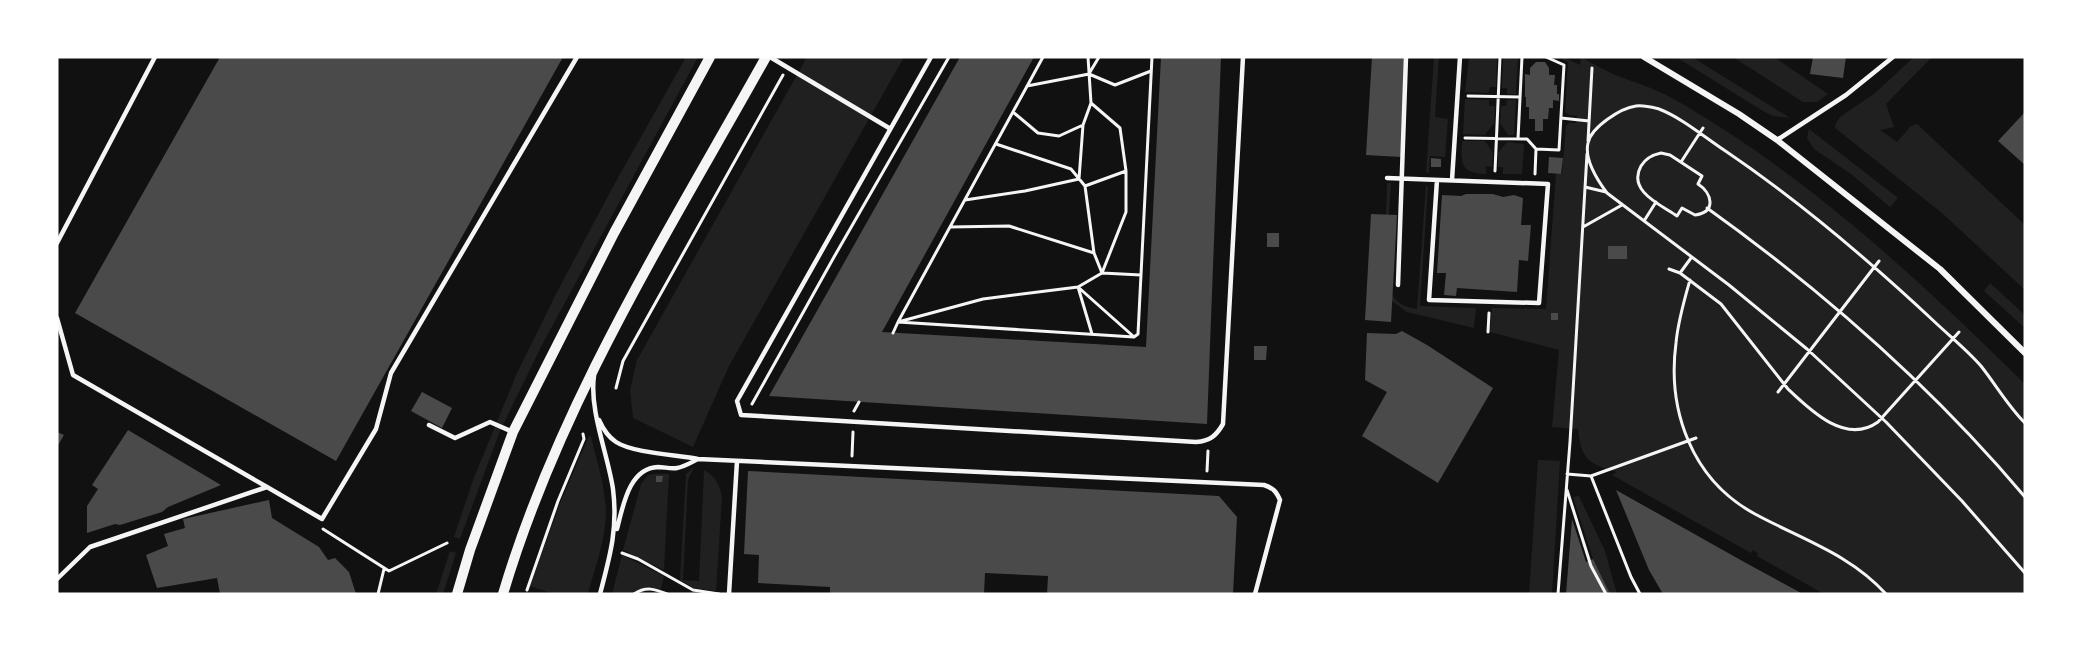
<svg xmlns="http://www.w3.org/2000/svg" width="2082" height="651" font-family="'Roboto Serif',serif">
  <rect width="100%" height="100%" fill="#111"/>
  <path fill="#202020" d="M686 57H698L542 345 500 431 460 539 454 537 473 480 517 373 557 292 615 183Z
    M807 57H904L729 366 693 447 633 418 630 390 637 360Z
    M1434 57H1439L1435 117 1448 119 1445 157 1430 156 1429 173 1426 172Z
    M1469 57H1497L1496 87H1490L1489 93 1465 92Z
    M1503 57H1518L1516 94H1507V88H1502Z
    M1563 57 1580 65 1581 57C1592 63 1602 69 1613 74 1633 82 1654 88 1672 98 1806 174 1916 277 2025 384V594H1824L1757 556 1758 553 1753 550 1751 553 1612 475 1617 472C1589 464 1581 460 1578 429L1552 427 1559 350 1490 332 1492 308 1546 309 1556 174H1562L1566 126 1569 123H1576L1577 116 1569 115 1565 112 1568 62 1562 59Z
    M1676 57H1692L1790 118 1773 116 1763 111Z
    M1733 57H1774L1828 94 1817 102H1803Z
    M1914 57H1932L1886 104 1894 127 1880 130 1897 142 1911 126 1917 124 2025 225V290L1942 213 1835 128 1836 123 1840 117 1875 93Z
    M1465 99 1489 100V106H1495L1494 123 1485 135 1463 134Z
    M1507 100H1516L1514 135H1508L1500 123 1501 106H1506Z
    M1809 129 1898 198 1890 207 1851 174 1814 149 1807 138Z
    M1462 141H1485L1493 153 1492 167 1486 166V174C1460 173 1461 164 1462 141Z
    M1507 142 1524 144 1522 174H1503V167H1498V153Z
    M1387 183H1391C1390 209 1382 275 1393 296 1398 305 1407 307 1417 309L1426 185 1428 187 1420 306 1476 308 1474 328 1407 312 1392 301 1384 278Z
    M1990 283 2025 315V328L1984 291Z
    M589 436 591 437C597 461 605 486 606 511 606 539 595 567 588 594H554L530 586 560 503Z
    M1538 460 1560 461 1552 594H1529Z
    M694 467 688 480 683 580 699 581 704 470C715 476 720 485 722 497L716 591 694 588 680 580 686 474Z
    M654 474H669L664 570 623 550 641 484 648 475Z
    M1579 496 1605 551 1617 594H1610L1593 559 1573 497Z
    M450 551 456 553 443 594H436Z
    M622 555 664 576 661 589 645 587 631 594H612Z"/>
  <path fill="#4a4a4a" d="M220 57H563L336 461 75 313Z
    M960 57H1034L882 332 1146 347 1161 57H1221L1207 424 769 396Z
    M1372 57H1407L1401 157 1366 155Z
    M1813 57H1846L1843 78 1810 74Z
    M1536 62H1545L1549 68V75H1555L1554 85H1557V94H1559V101L1553 100V108H1549L1548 119H1543V131H1535V119H1529V107H1526V97H1525V74L1530 75V68Z
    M2025 112V165L1998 141Z
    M1549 157 1563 158 1561 174 1548 173Z
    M1431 158 1441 159V167H1431Z
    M1466 194H1493L1503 197 1514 195 1523 198 1521 225H1531L1528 261 1519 260 1517 292 1457 288 1456 296 1444 295 1446 273H1437L1442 195 1461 196Z
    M1371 214 1397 215 1391 322 1365 320Z
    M1267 233H1279V247H1267Z
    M1608 246H1627V259H1608Z
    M1551 313H1558V320H1551Z
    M1402 331 1427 345 1493 388 1438 483 1362 436 1387 392 1365 380 1367 333 1396 334Z
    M1254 346H1267L1266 360H1254Z
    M422 392 452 408 442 428 411 411Z
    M128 430 221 485 168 507 162 512 120 525 115 524 87 533V506L98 489 92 485Z
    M57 432 64 435 57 447Z
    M748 471 1219 496 1237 517 1233 594H1047L1048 576 985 573 984 594H830V587L758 583 759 555 744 554Z
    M656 476H663L662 482H656Z
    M1616 490 1746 563 1803 594H1663L1649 570Z
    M269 500 272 518 319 547 328 560 335 558 349 572 356 594H220L217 578 157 588 146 555 168 546 164 534 185 528 183 519Z
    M1572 519 1586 562 1593 559 1610 594H1566Z"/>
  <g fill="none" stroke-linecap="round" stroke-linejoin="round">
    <path stroke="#f5f5f5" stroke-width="3" d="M1043 57 898 322 1134 337
      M1090 72 1099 57
      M1027 86 1089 74 1115 85 1151 71
      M1468 96 1520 97
      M1561 118 1589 121
      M1083 125 1091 103 1088 57
      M1465 138 1527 139 1536 149 1559 150 1564 65 1546 57
      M1518 139 1522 57
      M1588 141 1592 68
      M996 144 1071 169 1085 186 1094 253 1102 273 1078 287 1133 336
      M1661 153 1670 155 1702 176 1698 184C1712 193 1717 212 1695 215L1682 208 1677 216C1661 205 1627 191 1641 166 1646 158 1652 155 1661 153Z
      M1681 162 1703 128
      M1126 171V212L1102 273 1141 275
      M1495 171 1500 57
      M1535 174 1536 149
      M1085 186 1126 171 1120 128 1091 103
      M1585 187 1606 192
      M965 200 1025 191 1079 179 1083 125 1059 136 1038 133 1013 112
      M1707 208C1823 291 1933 388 2025 497
      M1644 221 1656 202
      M950 227 1009 226 1094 253
      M1583 227 1622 205
      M1669 269 1680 273 1721 304 1788 389C1811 411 1846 445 1878 422L1959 332
      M1680 273 1691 258
      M1690 280C1684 301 1678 321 1676 343 1667 411 1692 480 1755 514 1801 539 1850 554 1886 594
      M1488 332 1489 313
      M893 333 898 322 983 299 1078 287 1092 334
      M1134 337 1138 334 1152 57
      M616 388 623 361 783 75
      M1778 392 1879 261
      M752 404 834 257 949 57
      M854 411 859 402
      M2025 423C2008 406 1996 385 1981 366 1968 351 1952 338 1938 325 1871 262 1801 202 1724 150 1703 136 1682 118 1659 109 1651 107 1644 105 1636 106 1621 108 1591 127 1588 143 1584 160 1598 181 1607 193L1729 285 1807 349 1886 422 1962 501 2025 573
      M852 456 853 432
      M1207 471 1208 451
      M1567 474 1591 476 1696 438
      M1591 476 1631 577 1640 594
      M1567 490 1591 566 1606 594
      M323 529 389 571 447 543
      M622 553 638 559 693 590 719 594
      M527 590 558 501 584 439 583 434
      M378 594 384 569
      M634 594C646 586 655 589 667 594
      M1558 594 1570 442 1587 154"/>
    <path stroke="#f5f5f5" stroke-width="4.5" d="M770 57 889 128
      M931 57 737 401 741 415 1196 442C1210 441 1216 436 1223 424L1243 57
      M1777 140 1846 95 1893 57
      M1387 178 1548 184 1539 303 1429 300 1437 180
      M1452 180 1460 57
      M57 243 155 57
      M1398 285 1406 57
      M57 318 73 375 267 487 90 547 57 579
      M594 376C589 410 608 455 613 489 618 529 610 556 600 594
      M599 420C603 429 607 436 616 442 633 453 677 455 698 459L1264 485C1273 488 1276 491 1280 500L1255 594
      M429 425 455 438 490 422 513 432
      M267 487 322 519 376 429 391 373 577 57
      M617 529C623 506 629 468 658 467 664 467 671 469 677 468 684 467 692 462 698 459
      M729 594 737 461"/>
    <path stroke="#f5f5f5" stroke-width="6" d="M1644 57 1739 114 1777 140 1940 269 2025 353"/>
    <path stroke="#f5f5f5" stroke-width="10" d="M457 594 470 550 513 432 614 233 710 57
      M503 594C560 402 669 231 766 57"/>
  </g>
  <rect width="2082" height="651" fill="none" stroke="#ffffff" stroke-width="117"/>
</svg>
